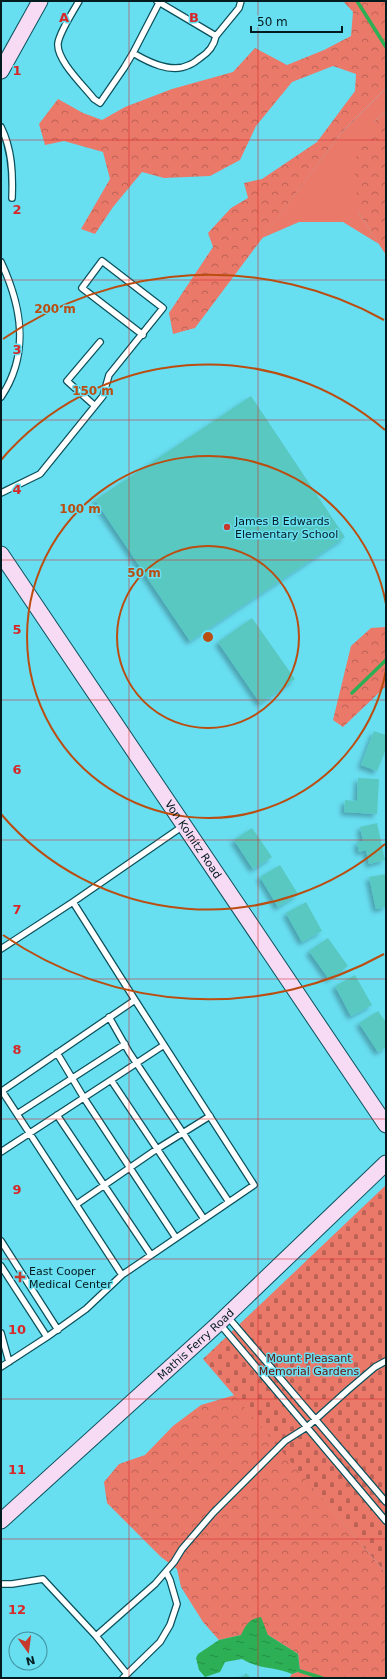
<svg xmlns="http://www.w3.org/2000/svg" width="387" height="1679" font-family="'DejaVu Sans',sans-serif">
  <defs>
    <pattern id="forest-crowns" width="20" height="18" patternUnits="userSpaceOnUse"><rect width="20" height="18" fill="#eb7969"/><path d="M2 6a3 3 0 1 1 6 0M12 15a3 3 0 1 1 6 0" fill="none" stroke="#bc6256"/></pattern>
    <pattern id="cemetery-stones" width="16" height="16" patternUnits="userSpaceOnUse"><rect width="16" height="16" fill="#eb7969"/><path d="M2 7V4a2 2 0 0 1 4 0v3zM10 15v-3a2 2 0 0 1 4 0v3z" fill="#bc6256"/></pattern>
    <pattern id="water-ripples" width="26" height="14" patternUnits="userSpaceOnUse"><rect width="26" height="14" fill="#2caf55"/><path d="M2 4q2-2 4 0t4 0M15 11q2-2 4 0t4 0" fill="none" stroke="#238e46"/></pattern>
    <filter id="shadow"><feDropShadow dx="-3.5" dy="3.5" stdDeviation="2" flood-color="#0004"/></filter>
  </defs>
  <rect width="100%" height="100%" fill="#68def1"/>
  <path fill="#eb7969" d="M386 88V111L375 121 358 212 379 244 343 222H299L262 238 341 133Z"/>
  <path fill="url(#forest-crowns)" d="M343 1H386V88L341 133 195 328 173 334 169 313 213 247 208 233 231 208 248 198 244 183 262 179 317 142 355 91 356 74 333 66 292 82 256 126 240 160 210 176 164 178 142 172 113 207 95 234 81 229 110 179 103 152 64 141 45 145 39 124 58 99 83 113 102 120 125 107 172 89 233 72 255 48 287 65 324 50 351 36 353 12Z
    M386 111V255L358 212 354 161 375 121Z
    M386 627V686L343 727 333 720 351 646 371 628Z
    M235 1395 386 1573V1678H289L292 1674 300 1671 298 1654 268 1635H241L219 1640 203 1622 181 1587 177 1569 161 1557 107 1503 104 1482 119 1464 145 1455 173 1426 201 1405Z"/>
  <path fill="url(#cemetery-stones)" d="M386 1185V1573L203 1359Z"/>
  <path fill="url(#water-ripples)" d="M261 1617 268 1635 298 1654 300 1671 292 1674C273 1666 261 1670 242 1659L225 1662 220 1672 205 1677 199 1670 196 1658 198 1654 219 1640 241 1635C246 1624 249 1619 261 1617Z"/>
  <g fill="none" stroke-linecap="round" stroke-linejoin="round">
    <path stroke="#2caf55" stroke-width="3.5" d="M357 1 386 47
      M352 693 386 660
      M300 1671 322 1678"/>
  </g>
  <path fill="#59c8c1" filter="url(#shadow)" d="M251 396 345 537 190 641 95 500Z
    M252 618 295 679 260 703 218 642Z
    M374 731 386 735V749L377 771 361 765Z
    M358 778 379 779 377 814 344 812 345 800 357 801Z
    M377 823 385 860 369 864 366 850 359 852 357 842 363 841 360 827Z
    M252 828 272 857 253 869 234 840Z
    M280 865 298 894 278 907 260 877Z
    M386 874V907L376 909 369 877Z
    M306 902 322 931 302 942 286 913Z
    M328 938 348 966 329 979 309 951Z
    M355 975 372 1005 351 1016 335 986Z
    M378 1011 386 1022V1047L378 1052 359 1023Z
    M246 1673 251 1678H241Z"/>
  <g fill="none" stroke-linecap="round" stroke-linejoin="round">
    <g stroke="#0a515b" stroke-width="8">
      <path id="lane" d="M79 1C73 12 60 31 58 43 56 60 84 86 94 99L100 103 124 68 133 53C148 62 171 74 189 65 193 64 196 61 200 58 208 53 214 46 216 36
        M157 1 216 36 239 8 241 1
        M133 53 160 1
        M1 127C12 149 13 174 12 198
        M1 262C22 307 30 354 1 397
        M95 406 67 381 100 342
        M1 493 40 474 103 396 109 375 163 308 102 261 82 288 143 335
        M73 902 183 826
        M1 949 73 902 135 1000
        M135 1000 254 1185 122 1275 2 1091Z
        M109 1017 129 1052 229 1202
        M57 1053 84 1098 176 1238
        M111 1080 164 1045
        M17 1114 125 1044
        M57 1115 151 1255
        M1 1152 111 1080 204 1219
        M77 1204 157 1149 210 1116
        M1 1241 58 1330
        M1 1266 47 1337
        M227 1316 386 1502
        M219 1323 386 1521
        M1 1333 9 1362
        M1 1367 47 1337 86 1309 122 1275
        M1 1584H12L43 1579 96 1636 155 1584 174 1562 182 1549 213 1513 285 1441 307 1427 348 1390 375 1367 386 1361
        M96 1636 127 1674
        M123 1678 160 1642 170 1625 177 1604 170 1580 166 1572"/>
    </g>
    <g stroke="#0a515b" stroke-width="17">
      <g id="secondary">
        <path d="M1 71 40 1"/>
        <path id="s1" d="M1 554 386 1125"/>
        <path id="s2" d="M1 1521 219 1323 386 1163"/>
      </g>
    </g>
    <use href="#lane" stroke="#fff" stroke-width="5.5"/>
    <use href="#secondary" stroke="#f7dbf5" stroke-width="15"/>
  </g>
  <path fill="none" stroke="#d62828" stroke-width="1" stroke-opacity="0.55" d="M129 1V1678M258 1V1678M1 140H386M1 280H386M1 420H386M1 560H386M1 700H386M1 840H386M1 979H386M1 1119H386M1 1259H386M1 1399H386M1 1539H386"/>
  <g fill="none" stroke="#ba4d10" stroke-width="2">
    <circle cx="208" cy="637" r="91"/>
    <path d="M386 670A181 181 0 1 1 386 604"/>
    <path d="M385 844A272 272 0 0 1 1 814M1 460A272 272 0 0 1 385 430"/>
    <path d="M384 954A362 362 0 0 1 3 935M3 339A362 362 0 0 1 384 320"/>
  </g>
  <g fill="#c6392c" stroke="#68def1" stroke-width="1.5">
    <circle cx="227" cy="527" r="4"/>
    <path d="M18 1271h4v4h4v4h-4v4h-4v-4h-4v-4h4z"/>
  </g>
  <g text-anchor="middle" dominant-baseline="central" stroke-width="3" stroke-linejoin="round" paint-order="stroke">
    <g font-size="11" fill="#021b1f" stroke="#68def1" text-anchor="start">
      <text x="235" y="521">James B Edwards<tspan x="235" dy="13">Elementary School</tspan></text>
      <text x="29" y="1271">East Cooper<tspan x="29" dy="13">Medical Center</tspan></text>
    </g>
    <g font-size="11" fill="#021b1f" stroke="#68def1">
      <text stroke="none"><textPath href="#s1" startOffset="344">Von Kolnitz Road</textPath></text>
      <text stroke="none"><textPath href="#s2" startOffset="263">Mathis Ferry Road</textPath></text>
    </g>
    <g font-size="11" fill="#66110b" stroke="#68def1">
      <text x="309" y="1358">Mount Pleasant<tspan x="309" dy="13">Memorial Gardens</tspan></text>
    </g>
  </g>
  <g font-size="13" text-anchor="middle" font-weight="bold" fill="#d62828" stroke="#68def1" stroke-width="3" stroke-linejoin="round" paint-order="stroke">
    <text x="64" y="22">A</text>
    <text x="194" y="22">B</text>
    <text x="17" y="75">1</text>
    <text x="17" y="214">2</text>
    <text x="17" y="354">3</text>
    <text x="17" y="494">4</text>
    <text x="17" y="634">5</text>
    <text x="17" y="774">6</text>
    <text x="17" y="914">7</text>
    <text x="17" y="1054">8</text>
    <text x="17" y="1194">9</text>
    <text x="17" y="1334">10</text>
    <text x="17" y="1474">11</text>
    <text x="17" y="1614">12</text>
  </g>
  <circle cx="208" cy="637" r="6" fill="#ba4d10" stroke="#68def1" stroke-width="2"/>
  <g font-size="12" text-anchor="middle" font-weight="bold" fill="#ba4d10" stroke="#68def1" stroke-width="3" stroke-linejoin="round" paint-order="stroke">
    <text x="55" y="313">200 m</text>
    <text x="93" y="395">150 m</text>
    <text x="80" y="513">100 m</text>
    <text x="144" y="577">50 m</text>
  </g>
  <rect width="387" height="1679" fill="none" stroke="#021b1f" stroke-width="4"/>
  <g transform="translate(28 1651) rotate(166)"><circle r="19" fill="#68def1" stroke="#3f909d"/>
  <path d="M0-3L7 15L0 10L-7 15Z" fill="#c6392c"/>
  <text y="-6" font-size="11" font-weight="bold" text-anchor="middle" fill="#021b1f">N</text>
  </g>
  <path d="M251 26v6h91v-6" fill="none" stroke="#021b1f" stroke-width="2"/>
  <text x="257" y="26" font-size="12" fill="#021b1f" stroke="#68def1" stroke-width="3" paint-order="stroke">50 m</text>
</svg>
